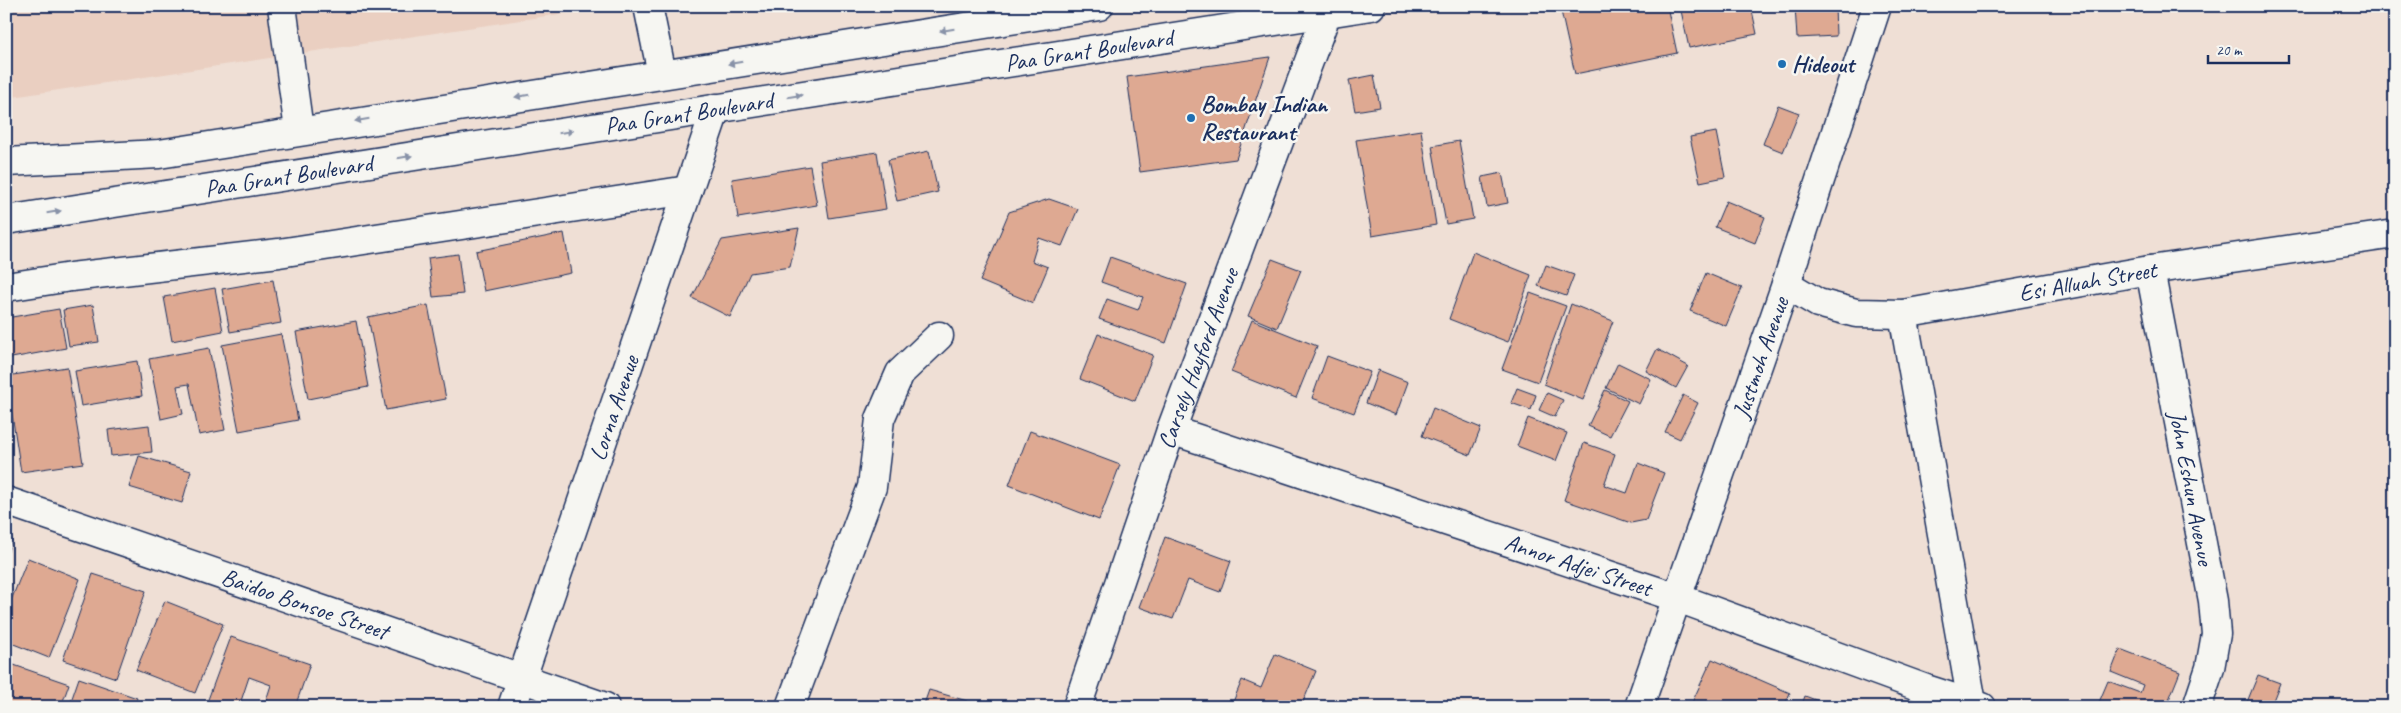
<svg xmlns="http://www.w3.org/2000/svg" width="2401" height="713" font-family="Caveat,sans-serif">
  <rect width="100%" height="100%" fill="#efdfd5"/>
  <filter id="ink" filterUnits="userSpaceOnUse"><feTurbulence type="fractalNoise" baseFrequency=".02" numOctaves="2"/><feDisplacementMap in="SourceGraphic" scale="10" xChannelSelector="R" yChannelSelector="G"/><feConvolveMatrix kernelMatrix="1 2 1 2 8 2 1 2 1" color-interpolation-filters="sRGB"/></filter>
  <g filter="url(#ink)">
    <path fill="#eacfc1" d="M6 6H613L6 98Z"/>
    <path fill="#dea992" stroke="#1b2f5e" d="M1586 6H1667L1677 53 1575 74 1561 11Z
      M1680 6H1751L1757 34 1689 48Z
      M1795 6H1835L1836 36 1797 38Z
      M1270 57 1236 159 1140 172 1127 77Z
      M1374 75 1380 107 1355 111 1349 80Z
      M1778 105 1799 113 1783 152 1763 144Z
      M1421 130 1436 225 1372 236 1356 140Z
      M1716 132 1725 177 1700 182 1690 137Z
      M1459 141 1473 219 1446 224 1432 146Z
      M929 151 938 192 897 201 888 160Z
      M877 152 886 209 829 218 820 161Z
      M810 166 817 205 738 218 732 179Z
      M1502 173 1508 203 1487 207 1482 177Z
      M1049 199 1078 209 1062 246 1039 238 1032 261 1048 267 1033 303 980 281 1009 212Z
      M1726 201 1765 217 1755 243 1715 227Z
      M799 228 790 267 750 273 730 317 692 298 722 240Z
      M564 233 571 273 484 291 476 251Z
      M1473 252 1531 275 1508 342 1449 319Z
      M458 254 463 294 433 297 428 258Z
      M1110 257 1187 284 1166 343 1099 319 1107 299 1138 310 1143 297 1101 282Z
      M1272 259 1301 270 1277 328 1248 316Z
      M1546 265 1574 275 1566 296 1538 286Z
      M1706 273 1742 288 1726 326 1690 311Z
      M273 280 281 323 230 332 222 289Z
      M215 288 223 331 172 341 164 297Z
      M1530 293 1566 306 1538 382 1502 369Z
      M1571 304 1613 321 1583 400 1544 384Z
      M93 305 99 342 69 346 63 310Z
      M428 305 446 399 386 410 368 317Z
      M59 309 66 348 6 359V318Z
      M1252 320 1317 346 1296 398 1231 372Z
      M356 321 368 387 308 399 296 332Z
      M281 334 298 420 239 431 222 345Z
      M1098 334 1153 355 1135 401 1080 379Z
      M209 348 225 430 199 435 189 384 177 386 183 414 161 419 149 359Z
      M1657 349 1688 366 1676 388 1646 371Z
      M1327 356 1370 372 1354 413 1312 398Z
      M137 361 142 396 81 406 75 371Z
      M1618 363 1651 379 1639 404 1606 388Z
      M67 367 83 463 21 472 6 376Z
      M1378 370 1408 382 1396 415 1366 403Z
      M1517 388 1536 395 1531 410 1511 403Z
      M1605 390 1628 401 1610 436 1588 426Z
      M1547 393 1563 400 1555 417 1539 410Z
      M1683 395 1698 403 1680 439 1665 432Z
      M1433 408 1481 428 1470 455 1422 436Z
      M1528 418 1567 433 1556 461 1517 446Z
      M149 425 152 452 111 456 108 430Z
      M1030 431 1120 465 1099 520 1009 485Z
      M1584 443 1615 454 1604 485 1627 493 1638 463 1664 473 1646 520 1631 523 1564 500Z
      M139 456 191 471 182 503 129 487Z
      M6 536 12 538 6 558Z
      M1165 537 1231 561 1220 592 1188 580 1173 619 1139 607Z
      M28 558 80 579 49 658 6 641V613Z
      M93 574 146 591 116 678 63 660Z
      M165 601 223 624 195 693 136 670Z
      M231 637 310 664 295 707H264L271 685 249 677 239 707 206 705Z
      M2120 649 2180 672 2166 707H2097L2108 681 2140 693 2143 685 2111 672Z
      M1275 654 1316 671 1301 707H1231L1242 680 1261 688Z
      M1712 659 1790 693 1784 707H1690Z
      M8 663 69 684 61 707H6V669Z
      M2258 675 2280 683 2272 703 2283 707H2245Z
      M79 678 137 698 134 707H77L70 704Z
      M929 690 988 707H923Z
      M1805 696 1834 707H1801Z"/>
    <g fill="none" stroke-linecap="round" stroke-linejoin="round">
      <g stroke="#1b2f5e" stroke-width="31">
        <g id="minor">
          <path d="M282 6 299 130"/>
          <path d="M648 6 662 74"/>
          <path id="s1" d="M2150 270 2213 601 2216 634 2210 668 2197 707"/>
          <path id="s2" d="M1786 284 1818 303 1856 313 1903 314 2150 270 2395 234"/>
          <path d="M6 287 71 277 279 253 688 190"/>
          <path d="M1903 314 1972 703"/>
          <path id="s3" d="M1171 430 1678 598 1926 689 1982 707"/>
          <path id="s4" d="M6 501 605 707"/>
          <path id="s5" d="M512 707 716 108"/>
          <path d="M790 707 872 487 880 419 900 373 939 336"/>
          <path id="s6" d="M1077 707 1171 430 1327 13"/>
          <path id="s7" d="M1639 707 1786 284 1877 6"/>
        </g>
      </g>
      <g stroke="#1b2f5e" stroke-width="31">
        <g id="major">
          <path d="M6 162 159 154 1099 6"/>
          <path id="s8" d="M6 220 1371 6"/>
        </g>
      </g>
      <use href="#minor" stroke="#f6f6f2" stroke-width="28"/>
      <use href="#major" stroke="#f6f6f2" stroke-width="28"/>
    </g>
    <defs><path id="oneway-solid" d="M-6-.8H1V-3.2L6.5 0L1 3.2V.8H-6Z" transform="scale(1.25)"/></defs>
    <g fill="#8892a8">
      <use href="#oneway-solid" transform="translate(947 30) rotate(171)"/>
      <use href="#oneway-solid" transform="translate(735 63) rotate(171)"/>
      <use href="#oneway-solid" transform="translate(522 96) rotate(171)"/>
      <use href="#oneway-solid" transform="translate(795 96) rotate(-9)"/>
      <use href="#oneway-solid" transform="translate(362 120) rotate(171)"/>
      <use href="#oneway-solid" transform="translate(566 132) rotate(-9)"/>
      <use href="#oneway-solid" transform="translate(405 157) rotate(-9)"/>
      <use href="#oneway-solid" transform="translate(54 212) rotate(-9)"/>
    </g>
  </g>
  <g fill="#1f6fb2" stroke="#f6f6f2" stroke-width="2">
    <circle cx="1782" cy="64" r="5"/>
    <circle cx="1191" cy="118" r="5"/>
  </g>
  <g text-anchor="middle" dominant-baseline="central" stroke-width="5" stroke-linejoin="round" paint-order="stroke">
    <g font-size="24" fill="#1b2f5e" stroke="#f6f6f2">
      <text stroke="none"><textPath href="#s8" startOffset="1096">Paa Grant Boulevard</textPath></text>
      <text stroke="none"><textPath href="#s8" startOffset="691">Paa Grant Boulevard</textPath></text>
      <text stroke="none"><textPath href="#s8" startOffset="286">Paa Grant Boulevard</textPath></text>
      <text stroke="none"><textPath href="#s2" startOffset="311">Esi Alluah Street</textPath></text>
      <text stroke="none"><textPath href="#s7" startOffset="370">Justmoh Avenue</textPath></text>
      <text stroke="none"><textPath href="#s6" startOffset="369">Carsely Hayford Avenue</textPath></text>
      <text stroke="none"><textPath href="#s5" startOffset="316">Lorna Avenue</textPath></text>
      <text stroke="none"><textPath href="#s1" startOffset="222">John Eshun Avenue</textPath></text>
      <text stroke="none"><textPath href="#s3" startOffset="429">Annor Adjei Street</textPath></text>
      <text stroke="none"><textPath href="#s4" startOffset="316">Baidoo Bonsoe Street</textPath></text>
    </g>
    <g font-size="24" font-weight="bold" fill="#1b2f5e" stroke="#f6f6f2" text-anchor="start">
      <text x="1792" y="64">Hideout</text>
      <text x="1201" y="104">Bombay Indian<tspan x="1201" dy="28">Restaurant</tspan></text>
    </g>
  </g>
  <rect width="2401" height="713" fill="none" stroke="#f6f6f2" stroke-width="25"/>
  <rect x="12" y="12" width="2376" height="688" fill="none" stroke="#1b2f5e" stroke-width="2" filter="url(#ink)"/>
  <path d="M2208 55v8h81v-8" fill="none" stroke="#1b2f5e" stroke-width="2.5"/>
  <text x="2216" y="55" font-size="15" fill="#1b2f5e" stroke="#f6f6f2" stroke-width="4" paint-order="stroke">20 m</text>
</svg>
